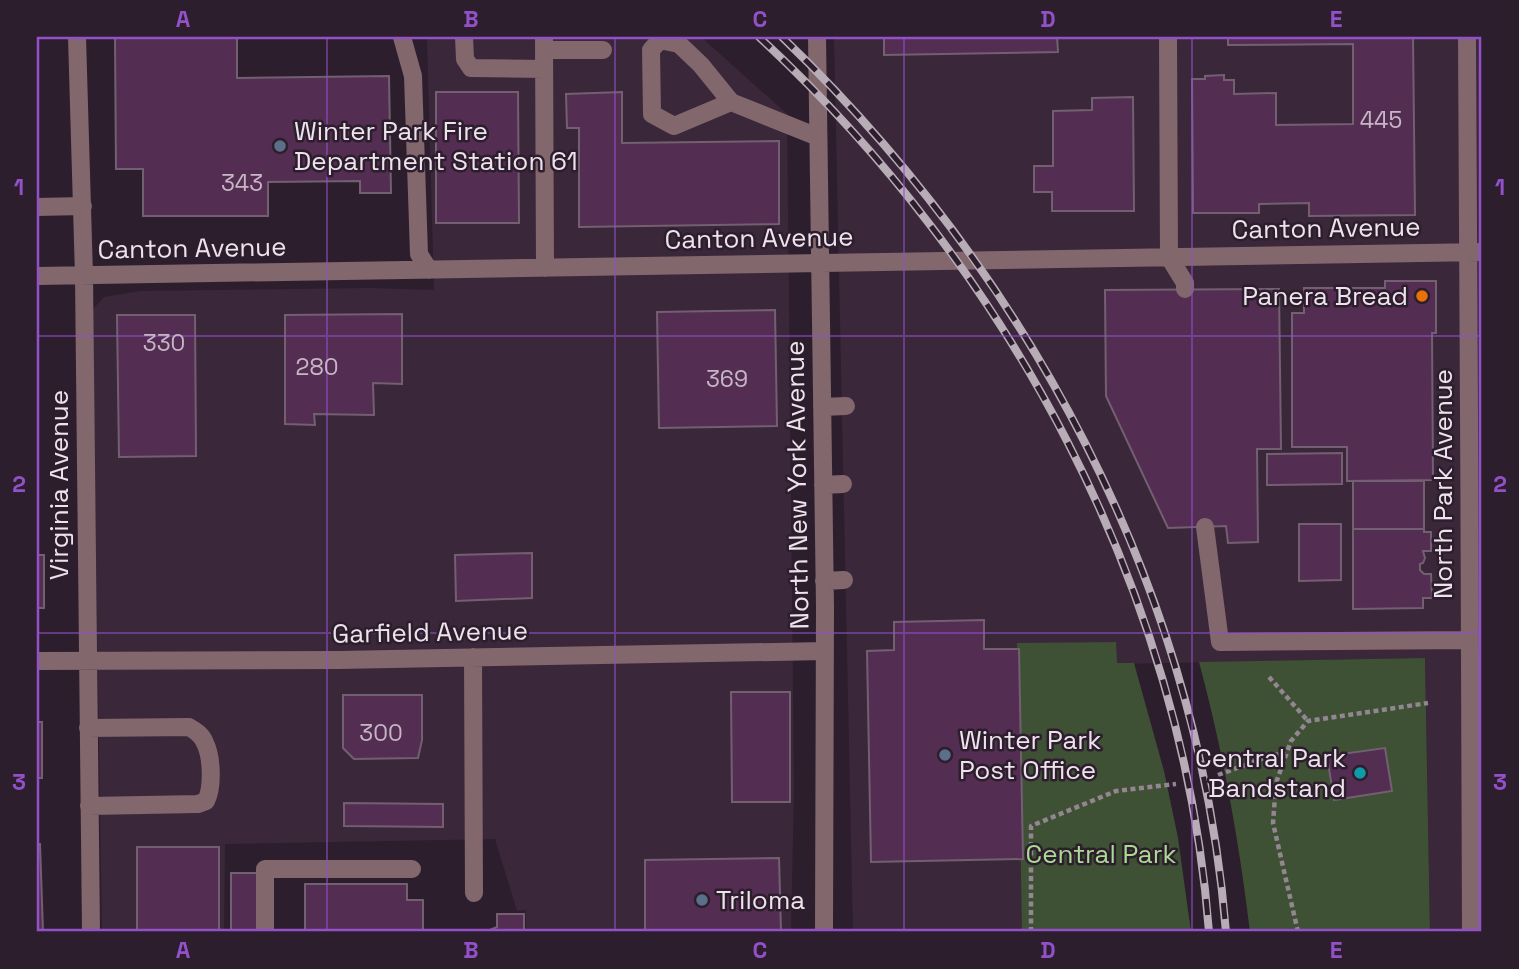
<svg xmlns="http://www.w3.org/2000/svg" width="1519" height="969" font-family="'Space Grotesk',sans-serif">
  <rect width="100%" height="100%" fill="#2d1e2d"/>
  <path fill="#3b273a" d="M427 37H701L787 114 794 788 791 932H526V910L517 911 495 839 225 844 224 932H102L92 310 104 297 141 291 371 288 434 290Z
    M834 37H1482V932H1430L1425 658 1116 664V642L1018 644 1023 932H853Z"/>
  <path fill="#3e5135" d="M1116 642 1117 663H1134L1164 771 1178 838 1191 932H1022L1017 643Z
    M1425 658 1430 932H1250C1239 841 1223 751 1199 662Z"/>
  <path fill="#532d52" stroke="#726071" stroke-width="2" d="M115 37H237V78L389 76 391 193H360V181L268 182V216H143V169H116Z
    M884 37H1057L1058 52 884 55Z
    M1228 37H1413L1415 215 1309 216V203L1259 204V213H1193L1192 79H1205V76L1224 75V80H1234V94L1276 93V125L1353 124V44L1228 45Z
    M436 92H518L519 223H436Z
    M622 92V143L779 141V224L579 227V128H567L566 94Z
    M1133 97 1134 211H1052V192H1034V166H1053V111L1092 110V98Z
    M1385 281H1436V333H1432L1433 480 1347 481V447H1292V313H1304V288H1385Z
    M1279 289 1281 449H1257L1258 542 1228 543 1226 526 1168 528 1106 396 1105 290Z
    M775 310 777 426 659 428 657 312Z
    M402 314V384L373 383 374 415 314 414 315 425 285 424V315Z
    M117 315H195L196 456 119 457Z
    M1342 453V484L1267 485V454Z
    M1353 481H1424V529H1353Z
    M1299 524H1341V580L1299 581Z
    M1353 529H1424V532H1431V551H1423L1425 558 1423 563 1420 564V570L1424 574H1431L1432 598H1423V608L1353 609Z
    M532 553V598L456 601 455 555Z
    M37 555H44V608H37Z
    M984 620V649H1019L1023 859 871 862 867 651 894 650V622Z
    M731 692H790V802H732Z
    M343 695H422V740L418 758 354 759 343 748Z
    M37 722H42V778H37Z
    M1385 748 1392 791 1334 800 1327 756Z
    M344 803 443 804V827L344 826Z
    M37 844H40L43 932H37Z
    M137 847H219V932H137Z
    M779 858 781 932H645V860Z
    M231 873H257V932H231Z
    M305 884H407V900H423V932H305Z
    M497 914H524V932H485L497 927Z"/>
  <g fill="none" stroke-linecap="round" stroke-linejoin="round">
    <path stroke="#938692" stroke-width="4.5" stroke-dasharray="5 3.5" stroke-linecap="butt" d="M1269 677 1308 721
      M1218 775 1272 755 1286 754
      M1031 932V826L1116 791 1176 784
      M1298 932 1273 823 1276 783 1291 741 1308 721 1428 703"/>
    <path stroke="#82676d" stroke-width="18" d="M77 37 84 276 91 932
      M402 37 413 76 419 254 429 270
      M464 37 465 59 471 68 544 69
      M544 37 545 268
      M817 37 825 607 824 932
      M1168 37 1169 257 1185 283V289
      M1467 37C1471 335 1468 634 1471 932
      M544 50H603
      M731 102 674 126 652 114 651 50 660 40 679 44 701 65 731 102 818 137
      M37 207 83 206
      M37 276 1482 252
      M822 407 846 406
      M823 485 843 484
      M1205 527 1220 642 1468 640
      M824 581 844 580
      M473 657 474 893
      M37 661 339 660 824 651
      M88 728 189 727C196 731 202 735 205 743 212 757 213 787 206 801L198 804 89 806
      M265 932V869H412"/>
    <g stroke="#b8acb7" stroke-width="8">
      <path id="rail" d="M759 37C1009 268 1183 590 1209 932
        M782 37C1028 274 1198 588 1226 932"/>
    </g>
    <use href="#rail" stroke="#2d1e2d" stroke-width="5" stroke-dasharray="16" stroke-linecap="butt"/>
  </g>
  <path fill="none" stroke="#9251c8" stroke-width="2" stroke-opacity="0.55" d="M327 37V932M615 37V932M904 37V932M1192 37V932M37 336H1482M37 633H1482"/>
  <g fill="#5c6f8a" stroke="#2d1e2d" stroke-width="2.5">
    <circle cx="280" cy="146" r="7"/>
    <circle cx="945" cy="755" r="7"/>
    <circle cx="702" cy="900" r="7"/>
  </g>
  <circle fill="#e8710a" stroke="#2d1e2d" stroke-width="2.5" cx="1422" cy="296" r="7"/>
  <circle fill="#0f9aa8" stroke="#2d1e2d" stroke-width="2.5" cx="1360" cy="773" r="7"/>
  <g text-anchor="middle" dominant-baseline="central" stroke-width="5" stroke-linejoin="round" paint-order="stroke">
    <g font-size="23" fill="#c7b6c6">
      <text x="1381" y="120">445</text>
      <text x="242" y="183">343</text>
      <text x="164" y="343">330</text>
      <text x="317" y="367">280</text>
      <text x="727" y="379">369</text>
      <text x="381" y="733">300</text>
    </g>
    <g font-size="26" fill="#eee3ed" stroke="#2d1e2d" text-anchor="start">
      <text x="294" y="131">Winter Park Fire<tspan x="294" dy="30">Department Station 61</tspan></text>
      <text x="1408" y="296" text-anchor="end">Panera Bread</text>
      <text x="959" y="740">Winter Park<tspan x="959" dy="30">Post Office</tspan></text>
      <text x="1346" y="758" text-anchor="end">Central Park<tspan x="1346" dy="30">Bandstand</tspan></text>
      <text x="716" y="900">Triloma</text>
    </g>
    <g font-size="26" fill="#eee3ed" stroke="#2d1e2d">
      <text transform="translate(1326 228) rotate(-1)">Canton Avenue</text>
      <text transform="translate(759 238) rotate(-1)">Canton Avenue</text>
      <text transform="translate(192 248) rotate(-1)">Canton Avenue</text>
      <text transform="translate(1443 484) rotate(-90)">North Park Avenue</text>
      <text transform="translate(59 485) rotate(-90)">Virginia Avenue</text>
      <text transform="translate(797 485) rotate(-91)">North New York Avenue</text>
      <text transform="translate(430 632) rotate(-1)">Garfield Avenue</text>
    </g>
    <g font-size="26" fill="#abda92" stroke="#2d1e2d">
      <text x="1101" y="854">Central Park</text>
    </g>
  </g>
  <rect width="1519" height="969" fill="none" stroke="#2d1e2d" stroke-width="77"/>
  <rect x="38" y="38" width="1442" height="892" fill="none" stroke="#9251c8" stroke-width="2.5"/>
  <g font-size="23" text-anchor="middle" font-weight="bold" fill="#9251c8">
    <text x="183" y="27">A</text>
    <text x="471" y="27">B</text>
    <text x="760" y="27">C</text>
    <text x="1048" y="27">D</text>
    <text x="1336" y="27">E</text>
    <text x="19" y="195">1</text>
    <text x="1500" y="195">1</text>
    <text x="19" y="492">2</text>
    <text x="1500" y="492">2</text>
    <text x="19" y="790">3</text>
    <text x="1500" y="790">3</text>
    <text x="183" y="958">A</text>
    <text x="471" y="958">B</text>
    <text x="760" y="958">C</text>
    <text x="1048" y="958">D</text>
    <text x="1336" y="958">E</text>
  </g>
</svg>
